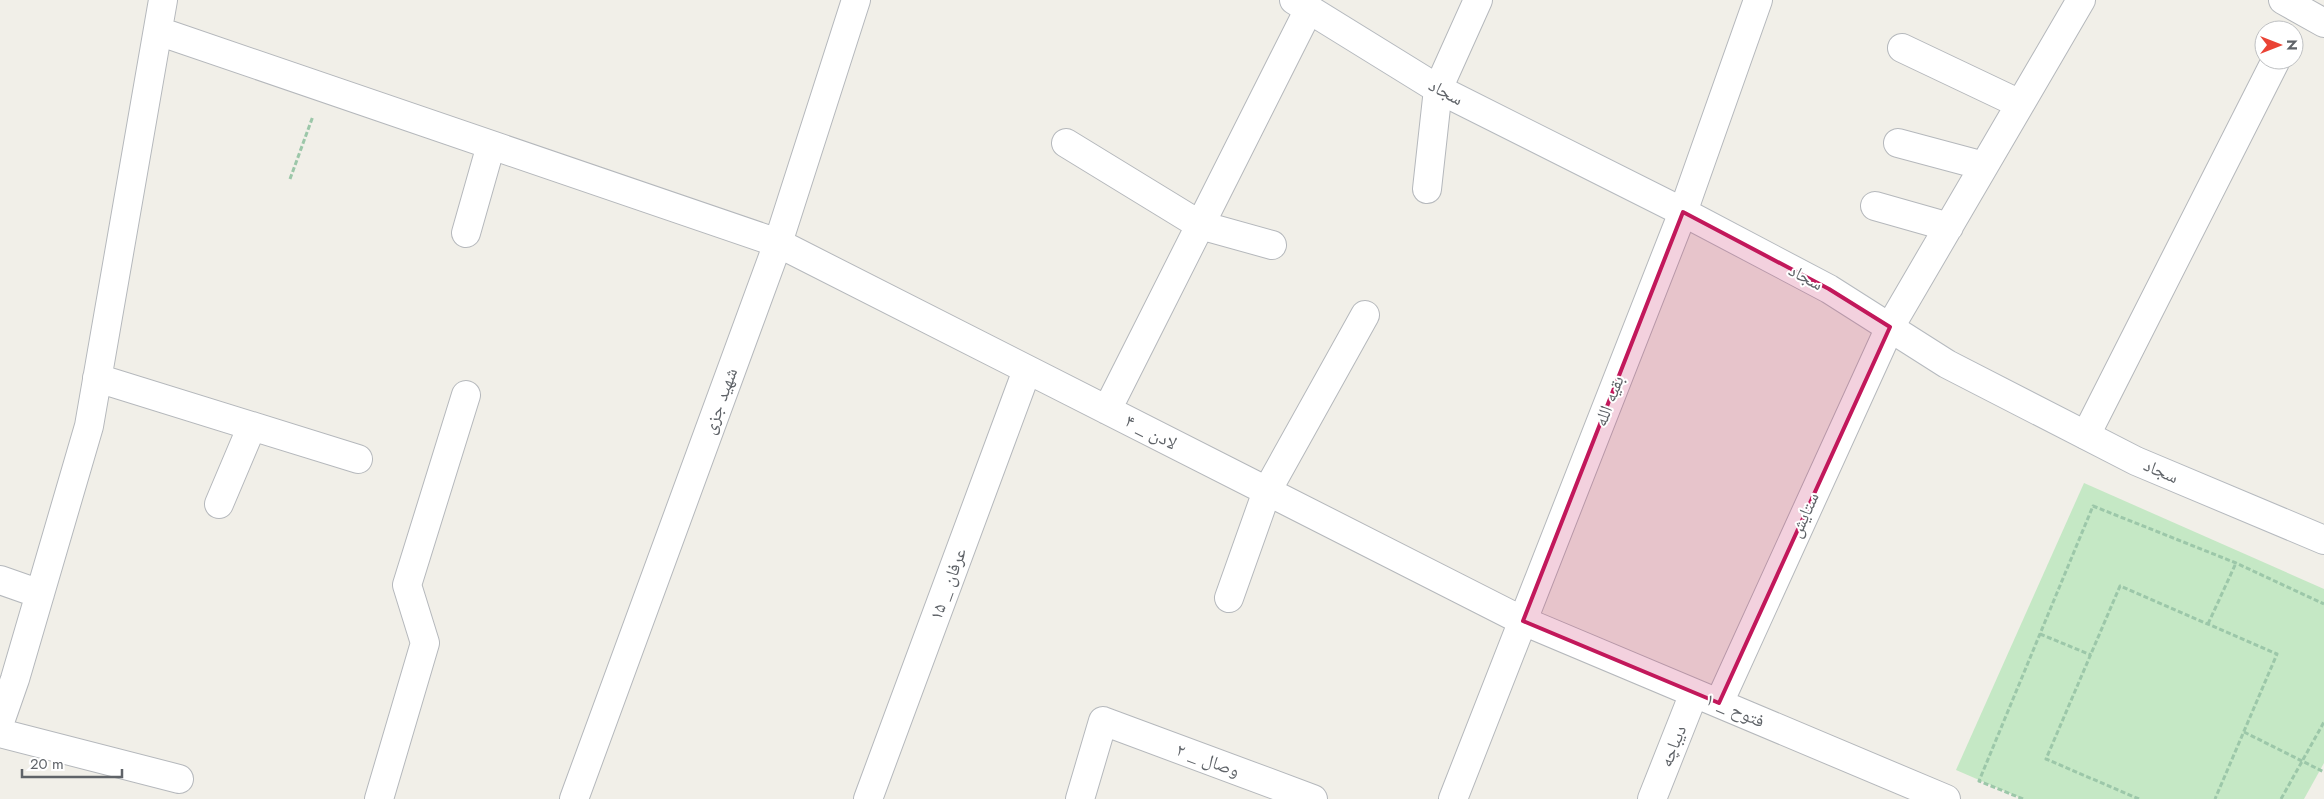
<svg xmlns="http://www.w3.org/2000/svg" width="2324" height="799" font-family="Jost,'Noto Naskh Arabic',sans-serif">
  <rect width="100%" height="100%" fill="#f1efe8"/>
  <path fill="#c5e8c5" d="M2084 483 2324 589V763L2304 799H2023L1956 770Z"/>
  <g fill="none" stroke-linecap="round" stroke-linejoin="round">
    <g stroke="#b5b8bc" stroke-width="30">
      <path id="street" d="M2283 0 2324 23
        M158 31 778 243 1523 621 1946 799
        M1902 48 2020 104
        M1066 143 1200 225 1272 245
        M1898 143 1984 166
        M1427 189 1438 89 1478 0
        M1875 206 1949 227
        M466 233 491 145
        M97 378 358 459
        M1107 410 1309 9
        M2086 435 2276 60
        M219 504 252 426
        M0 580 40 594
        M1229 598 1267 491 1365 315
        M1719 703 1890 327 2081 0
        M0 722 15 679 89 426 163 0
        M0 733 179 779
        M379 799 425 643 407 585 466 395
        M574 799 778 243 856 0
        M868 799 1027 370
        M1080 799 1103 721 1313 799
        M1453 799 1683 212 1758 0
        M1652 799 1694 693"/>
    </g>
    <g stroke="#b6babf" stroke-width="30">
      <path id="secondary" d="M1294 0 1438 89 1683 212 1829 289 1947 364 2136 461 2324 540"/>
    </g>
    <path stroke="#9cc7a9" stroke-width="3" stroke-dasharray="5 2.5" stroke-linecap="butt" d="M290 179 313 116
      M2208 624 2236 563
      M2040 634 2091 655
      M2244 732 2324 772
      M2023 799 1979 781 2093 506 2236 563 2324 604
      M2139 799 2046 759 2120 586 2277 654 2215 799
      M2281 799 2324 722"/>
    <use href="#street" stroke="#fff" stroke-width="28"/>
    <use href="#secondary" stroke="#fff" stroke-width="28"/>
  </g>
  <path fill="#c2185b" fill-opacity="0.2" stroke="#c2185b" stroke-width="4" stroke-linejoin="round" d="M1683 212 1829 289 1890 327 1719 703 1523 621Z"/>
  <g text-anchor="middle" dominant-baseline="central" stroke-width="4" stroke-linejoin="round" paint-order="stroke">
    <g font-size="18" fill="#5f6368" stroke="#fff">
      <text transform="translate(1446 92) rotate(28)">سجاد</text>
      <text transform="translate(1806 277) rotate(28)">سجاد</text>
      <text transform="translate(720 401) rotate(-70)">شهید جزی</text>
      <text transform="translate(1609 401) rotate(-69)">بقیه الله</text>
      <text transform="translate(1151 432) rotate(27)">لادن _ ۴</text>
      <text transform="translate(2161 471) rotate(23)">سجاد</text>
      <text transform="translate(1804 515) rotate(-66)">ستایش</text>
      <text transform="translate(948 584) rotate(-70)">عرفان _ ۱۵</text>
      <text transform="translate(1735 710) rotate(23)">فتوح _ ۱</text>
      <text transform="translate(1673 746) rotate(-68)">دیباچه</text>
      <text transform="translate(1208 760) rotate(20)">وصال _ ۲</text>
    </g>
  </g>
  <g transform="translate(2279 45) rotate(90)"><circle r="24" fill="#ffffff" stroke="#bfc1c3"/>
  <path d="M0-4L9 19L0 12L-9 19Z" fill="#ea4335"/>
  <text y="-8" font-size="14" font-weight="bold" text-anchor="middle" fill="#5f6368">N</text>
  </g>
  <path d="M22 769v8h100v-8" fill="none" stroke="#5f6368" stroke-width="2.5"/>
  <text x="30" y="769" font-size="15" fill="#5f6368" stroke="#ffffff" stroke-width="4" paint-order="stroke">20 m</text>
</svg>
